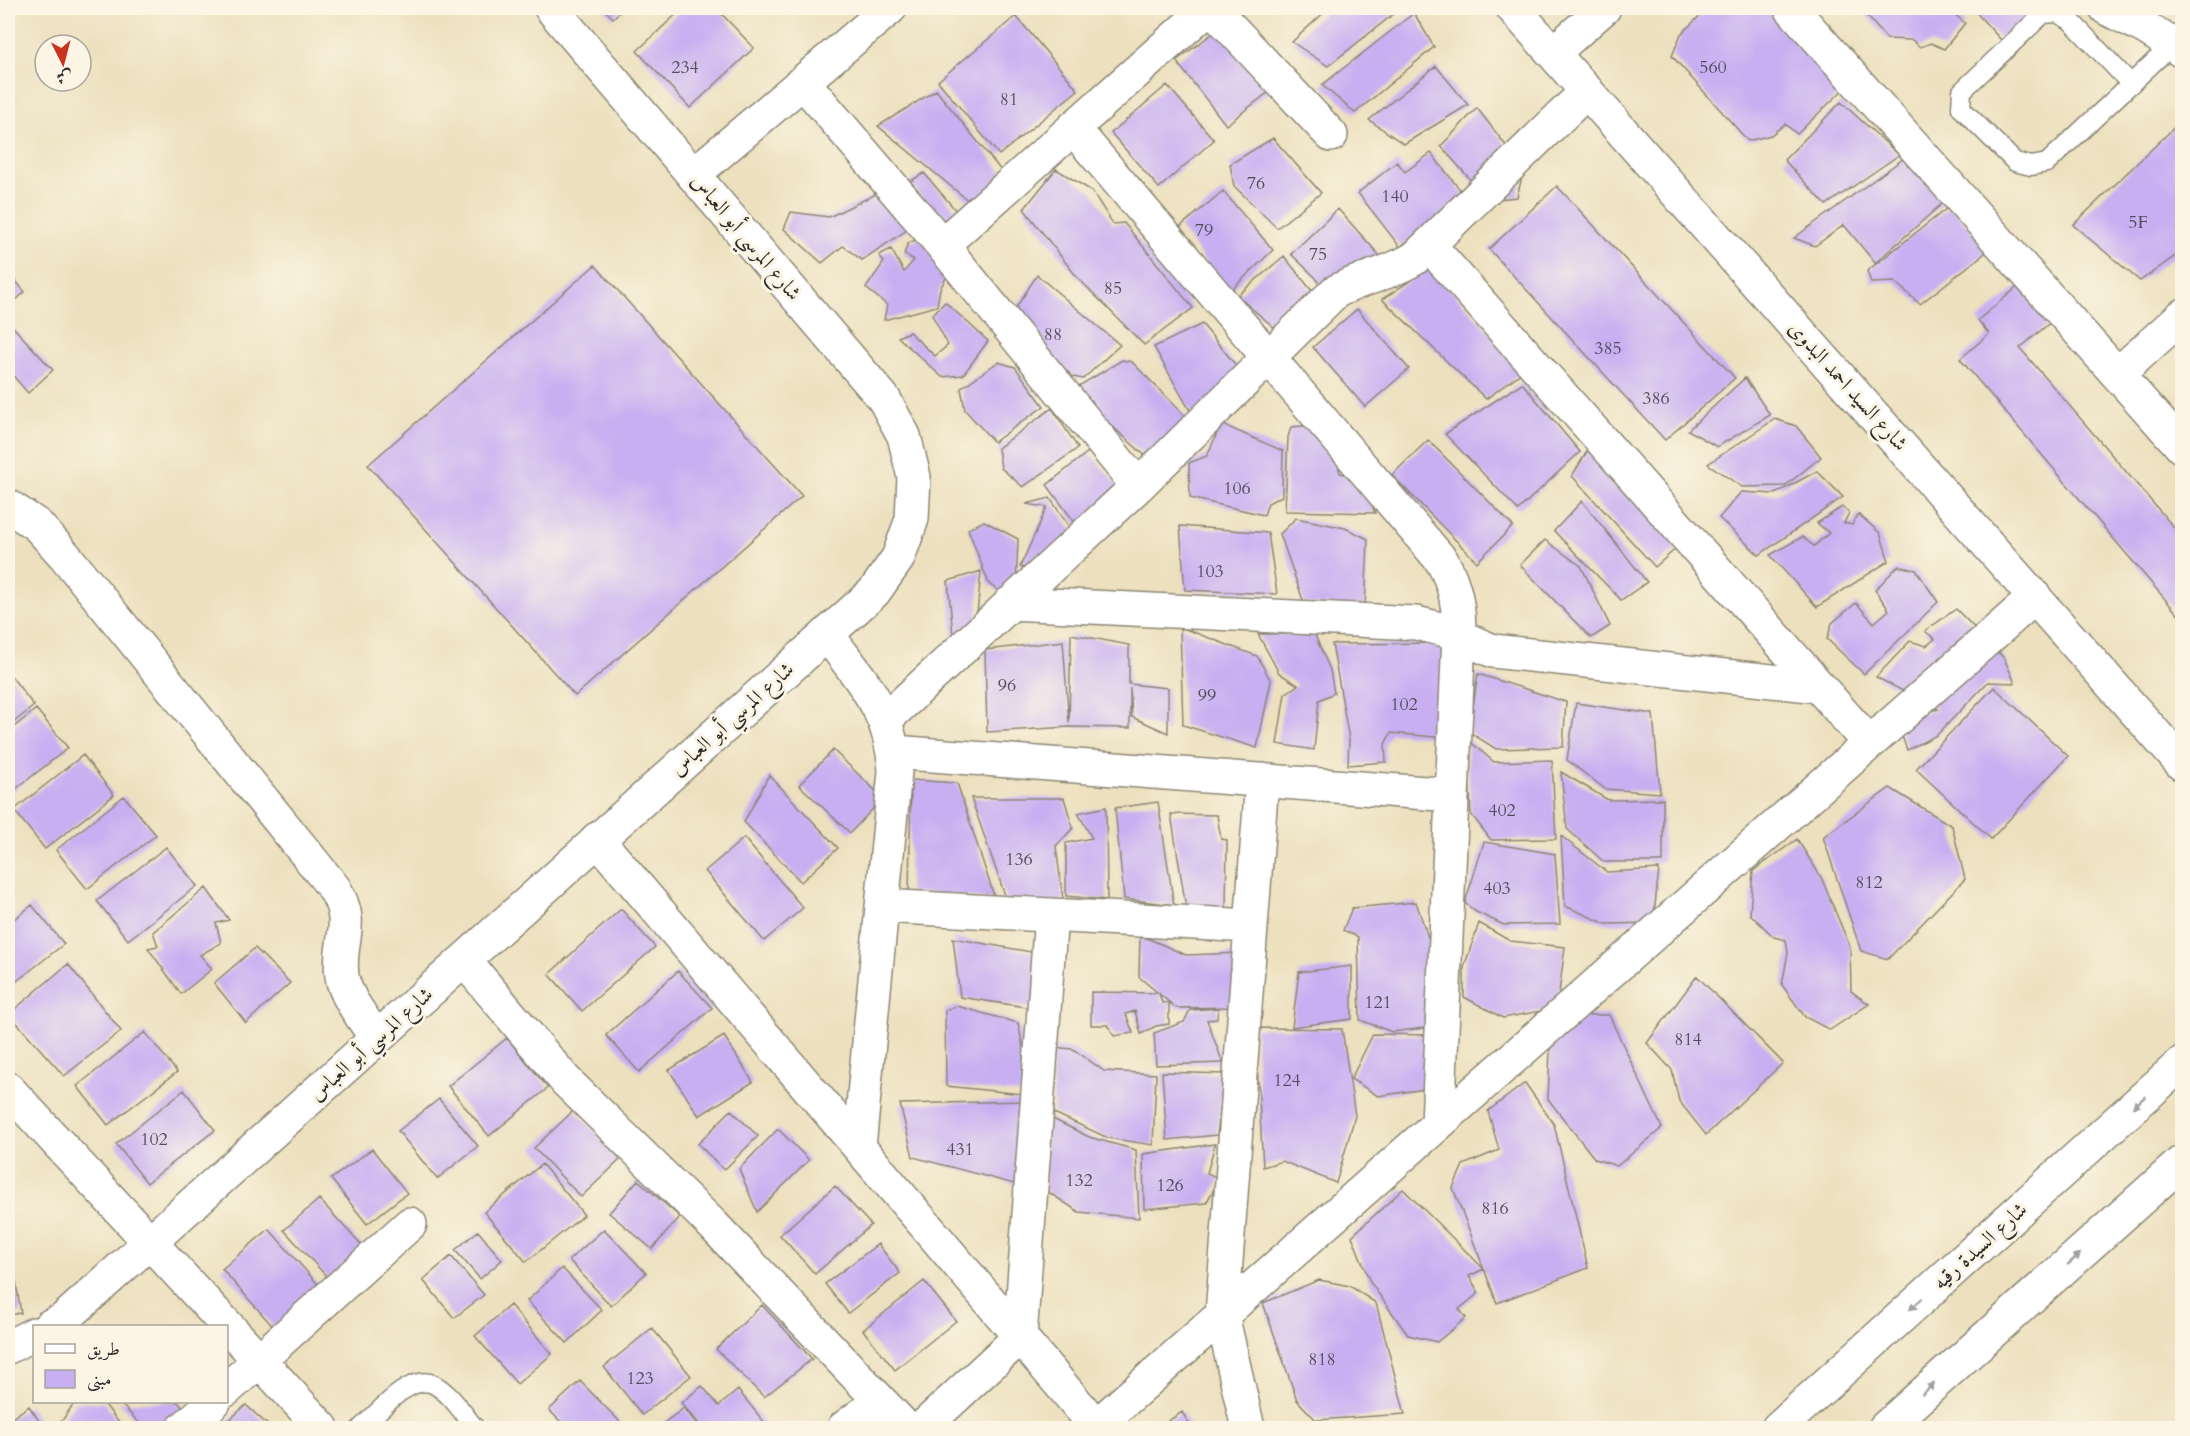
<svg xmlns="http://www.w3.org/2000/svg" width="2190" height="1436" font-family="Cardo,Amiri,serif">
  <rect width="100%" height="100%" fill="#fcf5e5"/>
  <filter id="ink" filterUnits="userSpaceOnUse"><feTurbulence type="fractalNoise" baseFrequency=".0167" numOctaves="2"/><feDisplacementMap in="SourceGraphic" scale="12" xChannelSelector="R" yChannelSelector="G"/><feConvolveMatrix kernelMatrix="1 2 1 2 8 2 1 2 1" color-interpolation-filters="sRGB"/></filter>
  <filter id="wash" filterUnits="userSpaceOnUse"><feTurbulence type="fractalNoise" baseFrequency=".008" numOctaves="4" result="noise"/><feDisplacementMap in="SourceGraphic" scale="24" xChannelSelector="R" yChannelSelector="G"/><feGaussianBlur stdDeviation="1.35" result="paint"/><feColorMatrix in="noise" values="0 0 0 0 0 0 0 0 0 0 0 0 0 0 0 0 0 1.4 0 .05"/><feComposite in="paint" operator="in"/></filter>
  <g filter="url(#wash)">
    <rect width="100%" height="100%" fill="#ece0be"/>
    <g id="blocks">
      <path fill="#c8aff2" d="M603 8H624L613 18Z
        M683 8H716L754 48 690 108 637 51Z
        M1329 8H1394L1396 12 1328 66 1292 42Z
        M1708 8H1783L1845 88 1797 134 1785 124 1771 135 1748 141 1672 56 1681 34Z
        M1856 8H1947L1965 23 1944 49 1931 43 1920 47 1912 40 1887 39 1868 17Z
        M1972 8H2042L2001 40Z
        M1414 13 1434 47 1355 113 1322 85Z
        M1016 16 1078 90 999 155 938 81Z
        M1221 27 1270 91 1226 125 1176 61Z
        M1436 66 1468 105 1404 144 1369 120Z
        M1167 85 1214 140 1159 188 1111 133Z
        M936 90 1003 173 976 207 878 126Z
        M1841 102 1899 155 1826 205 1784 160Z
        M1477 108 1524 169 1517 197 1488 200 1441 146Z
        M2182 120V251L2140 281 2073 225Z
        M1273 138 1321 193 1277 228 1234 186 1230 164Z
        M1431 153 1465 196 1400 247 1358 193 1397 162 1405 172Z
        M1907 156 1944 202 1875 263 1844 225 1815 246 1794 238Z
        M1056 169 1092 191 1113 224 1124 223 1193 308 1144 345 1077 277 1024 209Z
        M924 173 958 213 942 222 909 182Z
        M1557 186 1735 378 1665 440 1489 249Z
        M886 189 910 228 862 260 843 246 822 263 784 229 791 212 829 217Z
        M1223 191 1273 250 1228 293 1180 227Z
        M1950 206 1989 250 1920 304 1895 282 1871 283 1867 271Z
        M1338 209 1388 265 1323 293 1316 278 1291 254Z
        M924 237 950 270 940 289 937 306 884 320 887 305 866 288 884 262 879 255 891 249 904 272 914 260 904 254 908 243Z
        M1284 256 1316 296 1282 334 1237 296Z
        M595 265 802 496 575 696 368 465Z
        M1430 268 1525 370 1486 399 1382 299Z
        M8 272 25 292 8 307Z
        M1037 275 1120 345 1083 379 1073 377 1010 317Z
        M2021 284 2052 321 2020 348 2182 537V619L1960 359 1989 334 1978 320Z
        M945 302 988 341 963 375 942 377 898 337 909 332 935 356 948 345 932 315Z
        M1357 309 1409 369 1365 407 1313 347Z
        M1202 324 1243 374 1192 414 1154 347Z
        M13 327 53 370 28 393 8 370V332Z
        M1122 360 1132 362 1194 425 1150 460 1072 390Z
        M998 362 1015 367 1044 406 994 442 965 410 961 388Z
        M1745 378 1770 415 1717 447 1688 430Z
        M1522 383 1580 452 1518 510 1445 434Z
        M1052 408 1078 448 1023 487 1001 468 998 448Z
        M1775 419 1796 426 1821 457 1785 486 1742 487 1708 464Z
        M1221 424 1283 451 1282 496 1268 503 1264 515 1190 498 1189 463 1207 456Z
        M1315 425 1334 447 1340 473 1362 479 1375 513 1285 511 1288 437 1291 427Z
        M1428 440 1513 526 1477 562 1392 475Z
        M1591 445 1680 545 1655 567 1572 476Z
        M1088 452 1138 508 1093 547 1047 485Z
        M1817 471 1843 497 1759 555 1719 518 1741 492 1775 494Z
        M1050 498 1086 552 1054 575 1020 567 1047 507 1026 504Z
        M1582 501 1647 582 1621 600 1554 531Z
        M1842 507 1849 513 1844 523 1852 525 1858 514 1880 533 1889 561 1817 607 1770 555 1802 537 1814 546 1829 533 1817 523Z
        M1296 518 1345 528 1368 539 1365 609 1304 603 1280 534Z
        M984 521 1018 539 1016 587 1004 595 989 584 968 529Z
        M1180 526 1268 533 1277 594 1185 590Z
        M1545 540 1581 566 1610 626 1591 638 1520 565Z
        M1898 566 1916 570 1938 602 1864 674 1827 639 1832 623 1856 603 1874 623 1889 610 1875 590Z
        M981 571 976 625 954 647 948 581Z
        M1956 609 2004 658 2015 683 1988 682 1937 735 1907 750 1899 728 1917 715 1938 709 1876 677 1910 641 1926 646 1935 639 1925 631Z
        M1180 627 1257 656 1271 681 1257 748 1183 725Z
        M1314 633 1330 670 1334 693 1319 700 1314 750 1277 744 1285 694 1298 685 1279 673 1258 634Z
        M1071 634 1129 645V684L1168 688V733L1132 717 1130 688V728L1069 727 987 732 985 650 1063 641 1069 723Z
        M1450 643 1445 738 1391 733 1385 744 1386 762 1348 765 1349 739 1332 644Z
        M8 672 34 706 8 727Z
        M1478 674 1566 702 1563 747 1496 749 1469 732Z
        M1994 687 2068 756 1991 839 1916 769Z
        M1576 703 1653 714 1660 793 1605 789 1567 760Z
        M36 709 68 748 8 795V732Z
        M1467 739 1494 762 1552 760 1556 839 1491 840 1471 814Z
        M833 750 883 798 850 833 799 785Z
        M83 755 114 795 45 849 14 810Z
        M1561 772 1608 800 1663 799V862H1604L1567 829Z
        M769 775 838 848 801 882 744 822Z
        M911 780 957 783 995 899 909 892Z
        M1890 788 1952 826 1965 879 1888 959 1861 951 1823 837Z
        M124 796 156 835 87 889 56 850Z
        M971 798H1064L1073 828 1056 846 1064 907 1008 904Z
        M1158 802 1174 905 1124 899 1115 808Z
        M1106 807 1107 900 1066 896V843L1092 838 1078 813Z
        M1171 814 1217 815 1221 839 1227 840 1226 910 1187 914Z
        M1561 836 1607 872 1659 869 1653 923 1606 924 1565 906Z
        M744 838 803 908 764 941 705 871Z
        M1797 839 1821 877 1850 947 1851 991 1869 1004 1830 1030 1805 1017 1782 985 1788 953 1786 940 1774 937 1750 914 1753 871Z
        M1484 842 1555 854 1560 924 1504 925 1476 912 1465 903Z
        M166 847 197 886 128 940 97 901Z
        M206 888 229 920 216 923 221 943 200 955 212 969 181 994 148 948 158 946 153 932Z
        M1416 902 1435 958 1431 1027 1392 1032 1360 1020 1358 937 1343 930 1352 908Z
        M32 905 64 944 8 988V924Z
        M621 909 655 947 582 1011 549 974Z
        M1479 923 1510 941 1565 947 1557 1008 1503 1018 1464 997V967Z
        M1140 935 1186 955 1241 953 1240 1007 1176 1008 1139 977Z
        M953 938 1042 954 1039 1009 960 997Z
        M255 948 290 983 246 1023 214 983Z
        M68 964 121 1031 64 1076 9 1014Z
        M1352 966V1019L1292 1027 1299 972Z
        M678 971 712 1008 639 1072 606 1035Z
        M1697 976 1783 1063 1706 1135 1679 1101 1672 1070 1647 1043Z
        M1091 992 1159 993 1162 1003 1169 1002V1024L1156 1026 1141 1034 1135 1011 1126 1014 1133 1033 1114 1036 1108 1025H1091Z
        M957 1006 1018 1023 1033 1095 946 1086 945 1010Z
        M1218 1008 1217 1019 1207 1020 1223 1063 1156 1065 1154 1033 1184 1022 1190 1010Z
        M1583 1015H1609L1662 1128 1617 1166 1595 1159 1548 1099 1550 1049Z
        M1255 1028 1342 1029 1355 1116 1336 1183 1282 1161 1263 1167Z
        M145 1032 177 1072 108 1125 77 1086Z
        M1373 1034 1431 1035V1088L1378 1096 1351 1079Z
        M724 1036 753 1082 699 1116 669 1070Z
        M507 1038 548 1088 489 1136 448 1086Z
        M1051 1047 1073 1049 1104 1071 1156 1074 1153 1145 1108 1138 1054 1113Z
        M1162 1072 1225 1074 1217 1135 1167 1140Z
        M1525 1083 1554 1124 1588 1268 1497 1303 1453 1188 1463 1165 1499 1150 1488 1111Z
        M184 1090 215 1130 147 1183 116 1144Z
        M439 1099 478 1146 437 1179 398 1131Z
        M1028 1101 1023 1172 1014 1184 913 1157 900 1104Z
        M574 1110 621 1159 581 1197 534 1148Z
        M731 1110 758 1136 724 1170 698 1144Z
        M1047 1116 1089 1137 1136 1150 1139 1218 1079 1212 1045 1190Z
        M778 1129 809 1160 757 1212 739 1169Z
        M1215 1144 1207 1173 1220 1179 1206 1203 1144 1209 1143 1154Z
        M372 1149 407 1193 367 1224 331 1179Z
        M542 1164 584 1215 526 1262 484 1212Z
        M638 1180 680 1217 652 1249 609 1213Z
        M835 1186 871 1225 815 1274 780 1235Z
        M1403 1189 1484 1269 1469 1276 1479 1293 1459 1309 1466 1318 1437 1342 1408 1335 1370 1282 1352 1236Z
        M319 1199 363 1247 328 1278 284 1230Z
        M269 1229 322 1289 276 1330 222 1269Z
        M604 1229 646 1273 611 1306 569 1260Z
        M478 1231 502 1260 480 1279 455 1250Z
        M878 1244 900 1273 848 1313 825 1284Z
        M451 1256 484 1295 454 1318 423 1280Z
        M12 1258 21 1313 8 1315V1259Z
        M562 1268 602 1310 567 1343 527 1301Z
        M1319 1280 1350 1286 1376 1303 1405 1414 1316 1420 1297 1400 1263 1303Z
        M924 1281 956 1321 895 1370 863 1330Z
        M510 1305 552 1354 517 1384 475 1336Z
        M762 1305 812 1359 764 1397 716 1349Z
        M652 1328 691 1376 642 1415 604 1367Z
        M580 1381 622 1424 600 1428H567L549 1410Z
        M702 1386 719 1406 738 1390 769 1428H703L681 1403Z
        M75 1402H103L123 1428H65L61 1422Z
        M119 1402H178L187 1412 168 1428H144Z
        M246 1405 271 1428H220Z
        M29 1406 44 1428H8V1421Z
        M684 1408 700 1428H657Z
        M1182 1412 1192 1428H1172L1168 1421Z"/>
    </g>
  </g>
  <g filter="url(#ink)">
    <use href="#blocks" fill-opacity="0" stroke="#8c8674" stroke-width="1.5"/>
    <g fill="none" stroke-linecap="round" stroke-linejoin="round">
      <g stroke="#8c8674" stroke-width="21">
        <path id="service" d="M2131 84 2070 20 2057 13 2043 14 1962 91 1961 108 2015 162 2031 166 2047 163 2173 44
          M361 1428C377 1414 410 1373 433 1384 450 1392 464 1415 475 1428"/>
      </g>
      <g stroke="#8c8674" stroke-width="36">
        <path id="minor" d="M1212 8 1331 135
          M1513 8 2182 764
          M1791 8 2182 447
          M2106 8 2146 28 2182 51
          M1553 53 1604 8
          M803 82 942 245 1138 486
          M1073 128 1442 561C1456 586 1459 607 1459 635L1438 1124
          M693 175 890 8
          M942 245 1208 8
          M1429 245 1869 743
          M2118 374 2182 316
          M8 506 37 525 66 557 334 888C357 926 337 939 342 976 345 997 365 1020 376 1038
          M1010 603 1416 623 1445 630 1493 651 1819 686
          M827 634C862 682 891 709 895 771L859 1147
          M886 719 1138 486 1335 292C1361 278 1390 274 1415 258L1587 91
          M894 752 1452 795
          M597 839 1096 1426
          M882 906 1251 926
          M465 961 566 1081 714 1226 906 1428
          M8 1089 322 1428
          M50 1326 63 1320 874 592 898 558 912 519 914 477 904 436 884 399 551 8
          M8 1347 34 1334
          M226 1390 410 1224
          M184 1428 214 1402
          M844 1428 880 1401
          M922 1428 1020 1337 1051 915
          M1094 1428 2035 597
          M1248 1428 1222 1315 1262 780"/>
      </g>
      <g stroke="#8c8674" stroke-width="36">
        <path id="tertiary" d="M1778 1428 2182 1063
          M1885 1428 2182 1162"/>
      </g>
      <use href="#service" stroke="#fff" stroke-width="18"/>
      <use href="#minor" stroke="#fff" stroke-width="33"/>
      <use href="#tertiary" stroke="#fff" stroke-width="33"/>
    </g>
    <defs><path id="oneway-solid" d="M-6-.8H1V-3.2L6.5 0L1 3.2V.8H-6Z" transform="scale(1.5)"/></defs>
    <g fill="#a0a0a0">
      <use href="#oneway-solid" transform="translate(2139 1102) rotate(138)"/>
      <use href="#oneway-solid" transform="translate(2074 1259) rotate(-42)"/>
      <use href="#oneway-solid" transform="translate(1916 1304) rotate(138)"/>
      <use href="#oneway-solid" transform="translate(1928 1389) rotate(-42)"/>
    </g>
  </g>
  <g text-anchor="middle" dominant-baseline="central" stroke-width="6" stroke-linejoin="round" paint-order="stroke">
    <g font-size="18" fill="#524c5d">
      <text x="685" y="67">234</text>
      <text x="1713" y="67">560</text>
      <text x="1009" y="99">81</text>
      <text x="1256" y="183">76</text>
      <text x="1395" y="196">140</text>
      <text x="2138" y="222">5F</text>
      <text x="1204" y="230">79</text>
      <text x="1318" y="254">75</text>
      <text x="1113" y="288">85</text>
      <text x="1053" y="334">88</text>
      <text x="1608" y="348">385</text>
      <text x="1656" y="398">386</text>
      <text x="1237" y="488">106</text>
      <text x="1210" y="571">103</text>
      <text x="1007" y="685">96</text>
      <text x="1207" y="695">99</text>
      <text x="1404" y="704">102</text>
      <text x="1502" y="810">402</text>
      <text x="1019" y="859">136</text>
      <text x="1869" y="882">812</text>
      <text x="1497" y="888">403</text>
      <text x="1378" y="1002">121</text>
      <text x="1688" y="1039">814</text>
      <text x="1287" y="1080">124</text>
      <text x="154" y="1139">102</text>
      <text x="960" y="1149">431</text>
      <text x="1079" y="1180">132</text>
      <text x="1170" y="1185">126</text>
      <text x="1495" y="1208">816</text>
      <text x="1322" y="1359">818</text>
      <text x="640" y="1378">123</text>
    </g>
    <g font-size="21" fill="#2b2b2b" stroke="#fcf5e5">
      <text transform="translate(746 237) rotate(50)">شارع المرسي أبو العباس</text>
      <text transform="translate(1848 386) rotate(48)">شارع السيد احمد البدوى</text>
      <text transform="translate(732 719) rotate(-42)">شارع المرسي أبو العباس</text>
      <text transform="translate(371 1044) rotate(-42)">شارع المرسي أبو العباس</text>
      <text transform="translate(1980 1246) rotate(-42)">شارع السيدة رقيه</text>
    </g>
  </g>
  <rect width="2190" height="1436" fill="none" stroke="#fcf5e5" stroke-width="30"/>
  <rect x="33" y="1325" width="195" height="78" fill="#fcf5e5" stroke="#a8a49b" stroke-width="1.5"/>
  <rect x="45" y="1344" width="30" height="9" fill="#ffffff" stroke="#a8a49b" stroke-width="1.5"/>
  <text x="87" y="1355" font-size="18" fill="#2b2b2b">طريق</text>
  <rect x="45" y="1370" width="30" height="18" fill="#c8aff2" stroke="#a8a49b" stroke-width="1.5"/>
  <text x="87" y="1385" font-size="18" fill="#2b2b2b">مبنى</text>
  <g transform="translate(63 63) rotate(174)"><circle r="28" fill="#fcf5e5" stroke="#a8a49b" stroke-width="1.5"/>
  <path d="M0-4.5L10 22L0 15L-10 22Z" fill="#c8321e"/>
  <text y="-9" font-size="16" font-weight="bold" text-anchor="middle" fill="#2b2b2b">ش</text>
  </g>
</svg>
